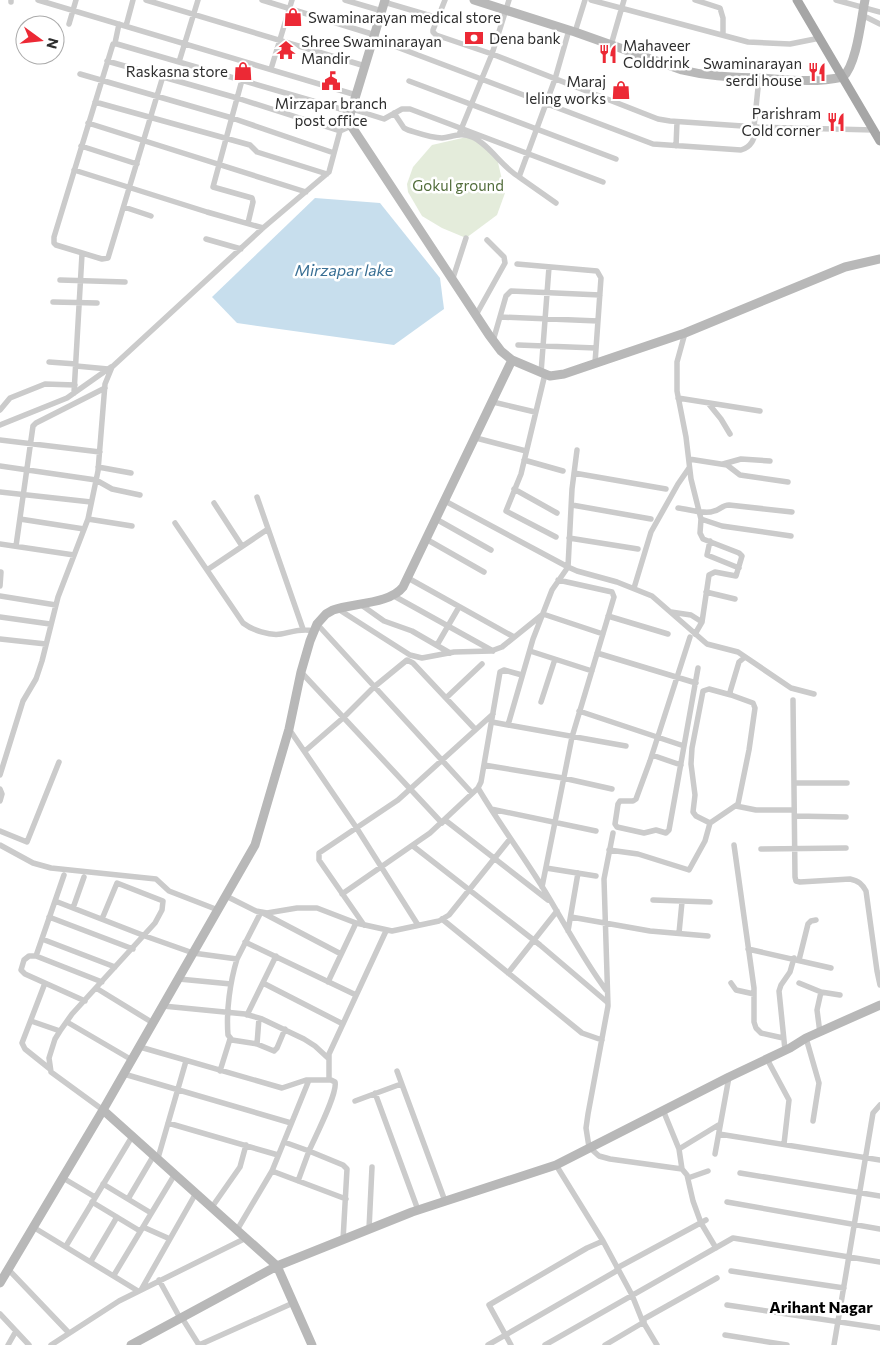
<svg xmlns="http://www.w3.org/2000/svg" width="880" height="1345" font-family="Commissioner,sans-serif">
  <rect width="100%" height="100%" fill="#fff"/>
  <path fill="#e4ecdb" d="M471 136 497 158 505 193 497 215 466 238 442 228 422 216 408 192 407 184 413 167 432 145Z"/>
  <path fill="#c7deed" d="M315 198 380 203 440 278 444 309 394 345 237 323 212 297Z"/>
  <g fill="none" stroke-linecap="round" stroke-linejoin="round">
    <path stroke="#cbcbcb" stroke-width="5.5" d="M38 0 356 95
      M146 0 365 66
      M262 0 375 35
      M345 0 382 11
      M445 0 433 30V32L436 35 492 54 658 119 670 121 757 127 874 130
      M591 0 748 42 790 44 820 38
      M695 0 720 8 723 18V35
      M836 0 880 12
      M11 2V0
      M384 2 438 18
      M862 15 880 24
      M69 24 76 0
      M126 26 133 0
      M575 32 585 0
      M373 38 653 144 741 150C753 146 754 138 757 127
      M115 43 119 24
      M611 45 624 0
      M107 61 237 98 340 131
      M179 62 198 0
      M271 69 292 0
      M80 74 232 118 334 153
      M163 76 108 258 102 259 56 245 54 243V237L113 44H117L351 112
      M242 80 213 187 252 198 253 202 248 223
      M409 81 616 159
      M95 102 250 145 257 152 327 174
      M352 109 384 119 402 109H410L603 182
      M394 113 404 128 408 130C418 133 431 138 442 138 452 137 461 132 472 137 489 144 502 167 519 177
      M88 123 306 192
      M754 127 759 78
      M460 132 492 54 509 0
      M81 146 137 164
      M676 146 677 122
      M74 170 207 212 263 228
      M556 203 519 177 555 79 569 30
      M124 207 151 216
      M206 239 241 249
      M517 264 597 271 601 278 595 363
      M453 278 466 238
      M60 280 125 282
      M53 302 97 303
      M476 315 505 263 504 257 487 240
      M500 317 598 321
      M685 333 677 362V391L686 437 691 479 701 519 700 533 703 539 739 553 742 556 736 576 715 572 709 575 702 622 695 634
      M493 341 506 296 511 291 600 295
      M518 345 596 348
      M49 362 76 364
      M76 366 108 369
      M541 373 549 267
      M545 374 521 474 506 511 556 537
      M74 393 82 254
      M678 398 760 411
      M493 402 535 412
      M708 403 721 419 730 434
      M0 410 10 398 45 384 75 385
      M0 425 67 398 111 367
      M476 438 526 451
      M0 440 100 452
      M577 450 572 489 568 567 552 590 533 639 508 725 626 746
      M689 459 727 465 740 475 788 482
      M524 460 563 471
      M723 464 741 459 770 461
      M0 466 96 480 112 489 140 495
      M98 467 131 473
      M574 473 666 489
      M514 489 557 513
      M0 492 91 502
      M257 497 303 629
      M445 501 568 567 577 571 617 582 652 596 707 644 738 652 791 688 814 694
      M214 503 242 546
      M572 505 651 519
      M678 508C689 509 705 515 714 511 720 510 722 505 729 505L792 512
      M20 519 84 529
      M88 519 132 526
      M436 519 491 550
      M701 519 722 526 791 536
      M175 523 243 623C252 630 270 636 281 634 292 632 302 628 313 631
      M569 538 638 549
      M426 539 484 572
      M710 541 707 555 739 568
      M0 544 74 555
      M16 546 33 426 36 423 105 388
      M207 570 268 529
      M408 578 514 637
      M0 586 1 572
      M634 588 651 532 678 484 689 468
      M706 592 735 599
      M0 596 56 605
      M394 596 493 651
      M360 604 384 621 412 631 450 653
      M338 609 410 655 422 658 454 652 491 651 502 647 543 614 603 634
      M671 612 691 615 702 622
      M608 616 668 634
      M0 617 50 624
      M317 624 472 793
      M690 637 650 761 636 799 633 801H620L618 804 615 824 617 827 644 833 656 830 666 833 669 830 698 668
      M0 639 46 644
      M437 645 459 607
      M530 651 592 671
      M597 653 696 683
      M301 672 442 823
      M446 698 482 664
      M793 700 795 877 796 881 800 882 850 879C859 881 862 884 866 891L877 971 880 985
      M541 702 555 659
      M579 711 684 746
      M492 722 508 725
      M289 729 356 827 418 925
      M305 751 343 718 374 687 407 660 413 663 475 729
      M652 755 681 765
      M484 765 563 778 612 789
      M0 775 23 701 36 679 42 661 58 597 88 519 98 471 105 384 112 367 263 228 329 172 340 131 351 126
      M794 783H847
      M478 788C498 822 522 854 543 888 564 922 582 958 606 990
      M0 789 2 794 0 801
      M736 806 756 810H794
      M491 809 596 831
      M795 816 846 817
      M445 820 548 900
      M710 823 696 816 693 812 695 795 691 764 692 748 703 691 709 689 731 695
      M0 831 27 842 59 762
      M613 833 604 879 608 1006 588 1114 586 1128 589 1147 599 1156 610 1159 682 1169
      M0 845 33 863 51 868 156 879 169 891 218 910
      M734 845 754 988V1022L756 1028 761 1033 783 1038
      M413 846 540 945 607 1002
      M761 849 846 848
      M609 850 638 854 689 870 705 841 710 823 738 804 749 750 755 708 753 703 731 695 730 692 739 662 745 657
      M546 868 596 876
      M542 887 572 737 614 597 612 592 558 580
      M342 894 430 833 478 788 481 782 500 672 504 670 522 675
      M226 896 256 911 267 913 297 908H317L356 923 392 931 439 921 449 915 510 839
      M653 900 710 902
      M55 901 145 936 193 953 237 959
      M73 908 84 877
      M261 912 237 959C230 982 226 1011 228 1035L232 1040 257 1044 274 1051 277 1048 285 1029
      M263 913 341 954
      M49 917 133 949
      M571 917 650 931 708 936
      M102 919 117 883 163 901 162 910 155 923 72 1014 60 1031 55 1039 49 1058 51 1072 103 1110
      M442 919 582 1033 602 1040
      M364 925 319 860V853L398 800 493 714
      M568 931 578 873
      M679 933 682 902
      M42 939 115 967
      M245 942 356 995
      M748 949 831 968
      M36 956 64 875
      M799 960 808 924 811 921 816 920
      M508 973 557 911
      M179 979 231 984
      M328 982 356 923
      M45 983 22 1043 25 1049 50 1069
      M263 983 343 1024
      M731 983 736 990 754 994
      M799 983 821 992 840 995
      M96 988 153 1023
      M85 1001 25 974 21 970 24 960 29 956H36L102 982
      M163 1006 245 1014 262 1019 304 1039 315 1046 328 1058
      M247 1015 276 956
      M31 1021 60 1031
      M67 1022 132 1060
      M820 1033 817 1010 821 992
      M806 1038 819 1083 813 1121
      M257 1044 259 1018
      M140 1047 282 1088 306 1080H331L335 1082C338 1093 315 1137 309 1151L343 1165 347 1169 343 1240
      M785 1050 779 991 781 985 790 972 794 958
      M767 1059 789 1100 784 1144
      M220 1071 230 1039
      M397 1071 445 1201
      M124 1074 291 1123
      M329 1080V1054L386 931
      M375 1093 418 1210
      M355 1101 401 1084
      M663 1110 679 1149 682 1169 687 1175 693 1201 701 1223 716 1248
      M168 1123 278 1155
      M719 1134 880 1160
      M284 1142 309 1151 298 1181
      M679 1149 720 1124
      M715 1154 729 1077
      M158 1158 186 1061
      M556 1165 603 1241 632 1295 642 1320 657 1345
      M272 1171 346 1199
      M740 1173 880 1196
      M63 1178 95 1197
      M688 1178 708 1171
      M103 1184 151 1213
      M128 1199 154 1155
      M92 1202 140 1231
      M727 1202 880 1229
      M212 1207 240 1167 246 1145
      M33 1227 138 1291
      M143 1227 170 1239
      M369 1229 372 1167
      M237 1230 272 1171 309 1080
      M66 1246 133 1135
      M91 1261 117 1217
      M617 1268 706 1220
      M8 1269 69 1333
      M731 1271 844 1288
      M114 1275 175 1174
      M159 1280 180 1318
      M141 1290 196 1193
      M727 1305 880 1328
      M0 1314 29 1345
      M182 1318 199 1345
      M642 1320 717 1278
      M725 1335 787 1345
      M8 1345 16 1331
      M51 1345 119 1301 246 1238
      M199 1345 293 1303
      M488 1345 618 1270
      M511 1345 489 1305 587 1248 603 1241
      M545 1345 733 1238 880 1262
      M605 1345 644 1322
      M834 1345 873 1113 880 1105"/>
    <path stroke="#b8b8b8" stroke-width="9" d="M474 0 575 32 682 70C710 77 734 77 762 78 789 80 816 83 843 77 857 64 861 19 865 0
      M512 360 545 374 550 376 564 374 685 333 845 267 880 259
      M103 1110 277 1266 312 1345
      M0 1283 103 1110 255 845 289 729 301 672 310 641 317 624 326 614 333 610C353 603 390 604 403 587L512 360 501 351 489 335 350 124 349 118 385 0
      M131 1345 277 1266 412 1212 556 1165 729 1077 790 1048 806 1038 880 1005"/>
    <path stroke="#a6a6a6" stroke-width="9" d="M797 0 880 141"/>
  </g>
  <defs>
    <g id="shop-bare" transform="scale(1.5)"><path d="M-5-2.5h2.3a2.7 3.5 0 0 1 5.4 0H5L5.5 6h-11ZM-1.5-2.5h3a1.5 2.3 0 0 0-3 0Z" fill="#ec2935" stroke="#fff" stroke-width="2.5" paint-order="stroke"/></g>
    <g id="bank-bare" transform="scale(1.5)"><path d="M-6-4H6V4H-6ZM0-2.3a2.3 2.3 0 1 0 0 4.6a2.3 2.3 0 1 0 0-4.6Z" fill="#ec2935" stroke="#fff" stroke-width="2.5" paint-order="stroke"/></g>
    <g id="temple-bare" transform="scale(1.5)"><path d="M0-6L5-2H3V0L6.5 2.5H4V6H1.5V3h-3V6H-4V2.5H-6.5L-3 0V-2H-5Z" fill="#ec2935" stroke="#fff" stroke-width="2.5" paint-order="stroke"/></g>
    <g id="restaurant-bare" transform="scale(1.5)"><path d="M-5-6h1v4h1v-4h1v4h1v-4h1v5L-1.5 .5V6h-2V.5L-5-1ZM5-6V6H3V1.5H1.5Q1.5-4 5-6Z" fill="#ec2935" stroke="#fff" stroke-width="2.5" paint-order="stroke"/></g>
    <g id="civic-bare" transform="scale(1.5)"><path d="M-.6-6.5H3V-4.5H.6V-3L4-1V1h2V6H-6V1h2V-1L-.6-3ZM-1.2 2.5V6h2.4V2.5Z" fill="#ec2935" stroke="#fff" stroke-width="2.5" paint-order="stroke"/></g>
  </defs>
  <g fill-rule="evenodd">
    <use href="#shop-bare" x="293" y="17"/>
    <use href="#bank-bare" x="474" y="38"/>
    <use href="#temple-bare" x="286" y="50"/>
    <use href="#restaurant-bare" x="608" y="54"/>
    <use href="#shop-bare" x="243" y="71"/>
    <use href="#restaurant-bare" x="817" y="72"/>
    <use href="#civic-bare" x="331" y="81"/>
    <use href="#shop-bare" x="621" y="90"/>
    <use href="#restaurant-bare" x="836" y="122"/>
  </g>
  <g text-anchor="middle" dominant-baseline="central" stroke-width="5" stroke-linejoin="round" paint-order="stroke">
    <g font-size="15" fill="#2e2e2e" stroke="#fff" text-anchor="start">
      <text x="308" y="17">Swaminarayan medical store</text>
      <text x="489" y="38">Dena bank</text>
      <text x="301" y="41">Shree Swaminarayan<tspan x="301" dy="17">Mandir</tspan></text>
      <text x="623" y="45">Mahaveer<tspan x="623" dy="17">Colddrink</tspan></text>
      <text x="802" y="63" text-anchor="end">Swaminarayan<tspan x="802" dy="17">serdi house</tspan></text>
      <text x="228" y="71" text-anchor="end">Raskasna store</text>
      <text x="606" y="81" text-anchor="end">Maraj<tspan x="606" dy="17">leling works</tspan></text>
      <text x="331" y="103" text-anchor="middle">Mirzapar branch<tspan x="331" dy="17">post office</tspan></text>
      <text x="821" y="113" text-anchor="end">Parishram<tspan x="821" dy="17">Cold corner</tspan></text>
    </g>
    <g font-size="15" fill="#516c3a" stroke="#fff">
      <text x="458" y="185">Gokul ground</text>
    </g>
    <g font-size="16" font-style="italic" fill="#396f94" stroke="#fff">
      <text x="344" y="269">Mirzapar lake</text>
    </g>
    <g font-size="16" font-weight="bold" fill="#000" stroke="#fff">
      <text x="821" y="1306">Arihant Nagar</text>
    </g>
  </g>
  <g transform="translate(40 40) rotate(105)"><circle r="24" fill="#ffffff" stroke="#ababab"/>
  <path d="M0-4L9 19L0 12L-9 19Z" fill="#ec2935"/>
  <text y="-8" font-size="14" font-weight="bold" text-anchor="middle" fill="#2e2e2e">N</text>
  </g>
</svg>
